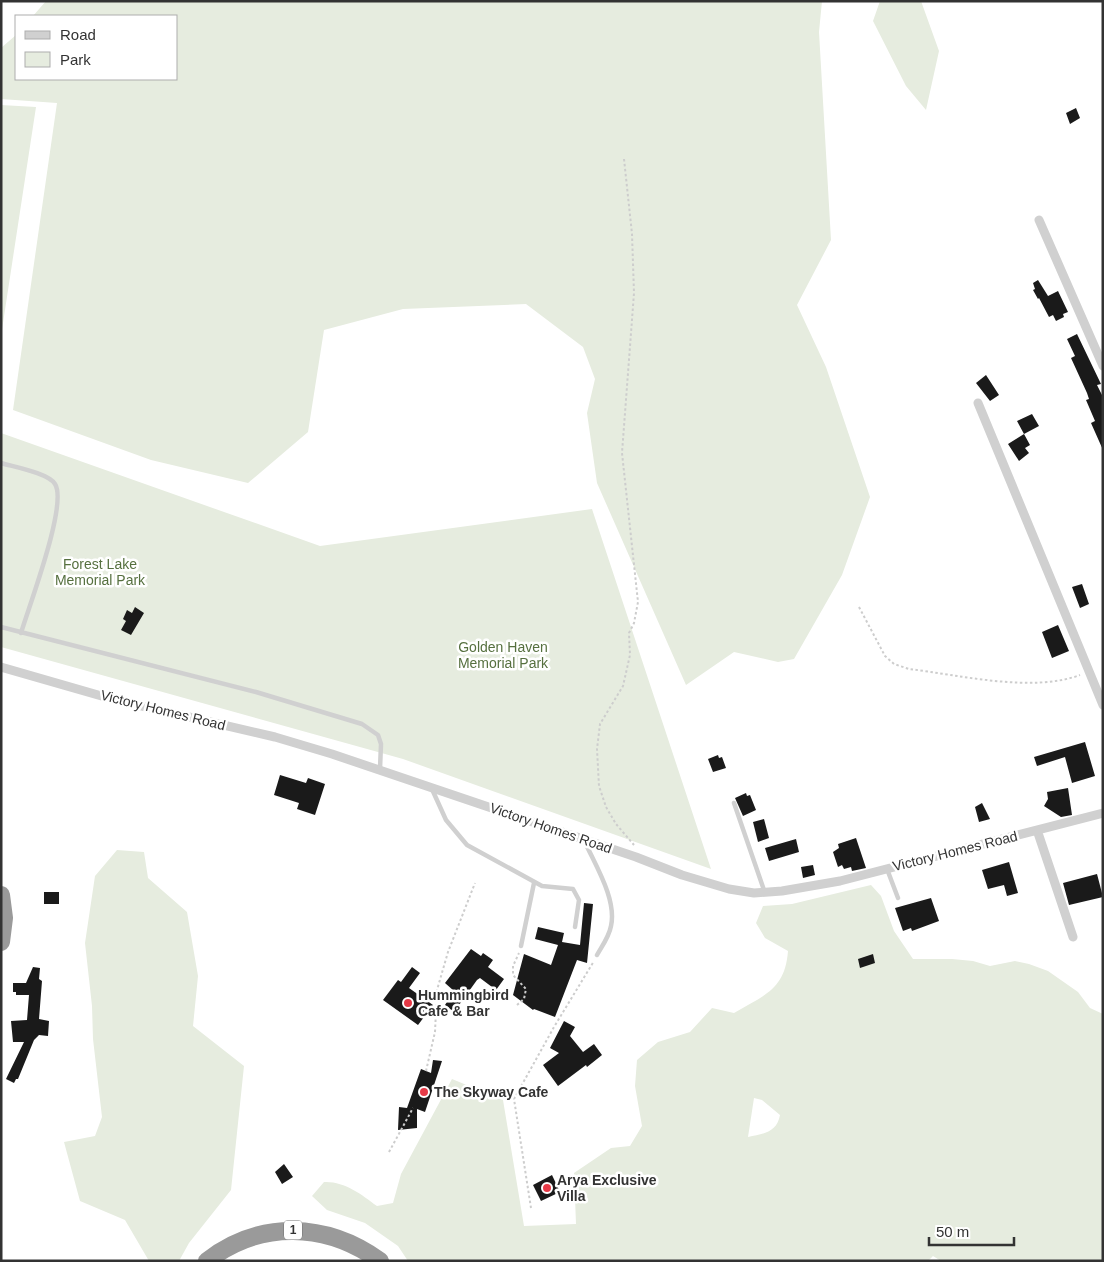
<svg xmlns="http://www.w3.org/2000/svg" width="1104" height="1262" font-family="Arial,sans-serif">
  <rect width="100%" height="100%" fill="#fff"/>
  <path fill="#e6ecdf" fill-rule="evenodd" d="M46 1H822L819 32 831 240 797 305 826 367 870 497 842 575 794 659 778 662 734 652 686 685 597 483 587 413 595 379 583 347 526 304 403 309 324 330 308 432 248 483 151 460 13 410 57 103 1 99V48L16 35V79H176V16H33Z
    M880 1H921L939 51 926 110 906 86 873 21Z
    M1 105 36 107 1 336Z
    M1 433 320 546 592 509 711 869 403 759 1 647Z
    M117 850 144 852 148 878 187 912 198 976 193 1026 244 1066 231 1190 189 1243 179 1261H149L125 1220 80 1201 64 1142 95 1136 102 1117 93 1039 92 1006 85 943 95 876Z
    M871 885 881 896 894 931 913 959H952L973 961 990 966 1015 961 1029 964 1048 971 1078 992 1090 1008 1103 1014V1261H941L933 1256 928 1261H408L398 1246 365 1223 327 1210 312 1196 324 1182C344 1181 361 1194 377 1206L393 1203 401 1174 452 1079 503 1100 524 1226 576 1224 574 1173 611 1148 630 1146 642 1126 635 1086 637 1060 658 1042 690 1032 712 1008 734 1013C764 995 785 990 788 951L765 938 756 923 763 906 792 904ZM754 1098 762 1100 780 1115C777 1132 764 1134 748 1137Z"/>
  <path fill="#1a1a1a" d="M1076 108 1080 118 1070 124 1066 113Z
    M1038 280 1048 296 1058 291 1068 312 1063 314 1064 317 1056 321 1053 315 1049 317 1039 298 1038 299 1033 290 1035 289 1033 283Z
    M1077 334 1101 384 1097 385 1103 397V450L1091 423 1095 421 1086 400 1089 399 1087 393 1071 358 1075 356 1067 339Z
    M986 375 999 395 990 401 976 383Z
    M1032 414 1039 426 1024 434 1017 421Z
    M1024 434 1030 445 1025 448 1029 453 1019 461 1008 444Z
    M1082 584 1089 604 1080 608 1072 587Z
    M135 607 144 613 131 635 121 630 126 621 123 619 127 610 132 613Z
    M1058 625 1069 651 1052 658 1042 632Z
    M1085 742 1095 776 1072 783 1065 757 1037 766 1034 757Z
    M718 755 719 758 722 757 726 768 713 772 708 759Z
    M280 775 306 783 308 778 325 784 315 815 297 809 299 803 274 795Z
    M1068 788 1072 815 1061 817 1044 806 1048 799 1047 792Z
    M746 793 747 796 750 795 756 810 743 816 735 798Z
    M982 803 990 819 979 822 975 807Z
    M764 819 769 838 758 842 753 822Z
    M856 838 866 868 852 871 851 867 844 869 842 865 838 867 833 852 839 848 838 844Z
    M796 839 799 852 769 861 765 848Z
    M1009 862 1018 893 1007 896 1004 885 988 889 982 870Z
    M813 865 815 875 803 878 801 867Z
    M1097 874 1103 897 1069 905 1063 883Z
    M44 892H59V904H44Z
    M931 898 939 921 912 931 911 928 903 931 895 908Z
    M584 903 593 904 587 963 577 960 555 1017 534 1009 533 1010 513 995 524 954 551 965 558 945 535 939 538 927 564 933 562 942 580 945Z
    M471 949 481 956 483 953 493 960 488 967 504 979 496 990 480 978 477 980 454 1012 445 1005 454 991 445 983Z
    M873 954 875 963 860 968 858 959Z
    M33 967 40 968 39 979 42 981 39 1019 49 1021 48 1036 39 1035 34 1040 18 1079H16L14 1083 6 1079 24 1042H13L11 1021 27 1020 29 995H16V992H13V983H26Z
    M412 967 420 973 409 988 433 1005 418 1025 383 1000 398 980 401 982Z
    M564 1021 575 1027 570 1036 583 1052 594 1044 602 1055 587 1067 586 1065 558 1086 543 1065 559 1053 550 1048Z
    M433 1060 442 1061 425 1112 417 1109V1128L398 1130 399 1107 407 1108 421 1069 431 1073Z
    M284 1164 293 1177 282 1184 275 1172Z
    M552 1175 560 1192 541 1201 533 1185Z"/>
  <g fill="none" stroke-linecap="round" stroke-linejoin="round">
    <path stroke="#cdcdcd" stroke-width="2" stroke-dasharray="2.5 2.5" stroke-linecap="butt" d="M624 159 632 234 634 293 622 453 638 602 634 623 629 633 630 655 623 686 600 724 597 749 599 786 606 807 616 824 634 845
      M859 607 885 656 894 664 909 669C960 675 1032 693 1080 675
      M517 1005 524 999 526 989 513 975V966L519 953
      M426 1071 435 1032 437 990 448 952 475 883
      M389 1152 413 1108
      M531 1208 514 1099 554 1027 594 961"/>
    <path stroke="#d0d0d0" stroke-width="4.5" d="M1 463C14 467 48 473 55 484 68 504 29 606 21 633
      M1 627 256 692 362 724 378 735 381 744 380 769
      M431 787 446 820 467 845 542 886 573 889 579 900 575 927
      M734 803 765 893
      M584 840C595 865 617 899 611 926 609 937 602 946 597 955
      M887 869 898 898
      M521 946 534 883"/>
    <path stroke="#d0d0d0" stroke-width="9" d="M1039 220 1103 366
      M978 403 1103 705
      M1 667 112 699 275 737 332 754 636 857 682 875 729 889 754 893 782 891 840 881 1103 813
      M1037 830 1073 937"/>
    <path stroke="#9a9a9a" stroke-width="18" d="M1 895 4 918 1 942
      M207 1261C260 1220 326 1222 380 1261"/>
  </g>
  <g fill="#e63946" stroke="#fff" stroke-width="2">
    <circle cx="408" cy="1003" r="5"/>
    <circle cx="424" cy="1092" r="5"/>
    <circle cx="547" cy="1188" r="5"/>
  </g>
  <g text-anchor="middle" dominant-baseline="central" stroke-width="5" stroke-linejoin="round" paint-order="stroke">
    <rect fill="#fff" stroke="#707070" stroke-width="1" x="284" y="1220.5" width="18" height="19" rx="4"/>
    <g font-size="12" font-weight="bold" fill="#333">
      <text x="293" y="1230">1</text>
    </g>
    <g font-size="14" fill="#56703f" stroke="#fff">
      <text x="100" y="564">Forest Lake<tspan x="100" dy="16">Memorial Park</tspan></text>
      <text x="503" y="647">Golden Haven<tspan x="503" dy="16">Memorial Park</tspan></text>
    </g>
    <g font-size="14" fill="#333" stroke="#fff">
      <text transform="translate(163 710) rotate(14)">Victory Homes Road</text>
      <text transform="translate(551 828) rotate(19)">Victory Homes Road</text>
      <text transform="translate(955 851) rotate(-14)">Victory Homes Road</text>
    </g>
    <g font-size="14" font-weight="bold" fill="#333" stroke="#fff" text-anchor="start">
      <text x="418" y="995">Hummingbird<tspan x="418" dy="16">Cafe &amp; Bar</tspan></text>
      <text x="434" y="1092">The Skyway Cafe</text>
      <text x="557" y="1180">Arya Exclusive<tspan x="557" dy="16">Villa</tspan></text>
    </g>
  </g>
  <rect width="1104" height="1262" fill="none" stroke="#333333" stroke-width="5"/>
  <rect x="15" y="15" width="162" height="65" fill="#ffffff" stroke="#adadad"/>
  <rect x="25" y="31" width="25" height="8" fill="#d0d0d0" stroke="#adadad"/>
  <text x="60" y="40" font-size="15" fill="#333333">Road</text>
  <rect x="25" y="52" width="25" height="15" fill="#e6ecdf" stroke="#adadad"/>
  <text x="60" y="65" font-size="15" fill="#333333">Park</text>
  <path d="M929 1237v8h85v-8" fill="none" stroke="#333333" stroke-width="2.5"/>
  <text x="936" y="1237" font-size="15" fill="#333333" stroke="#ffffff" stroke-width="4" paint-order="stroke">50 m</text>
</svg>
